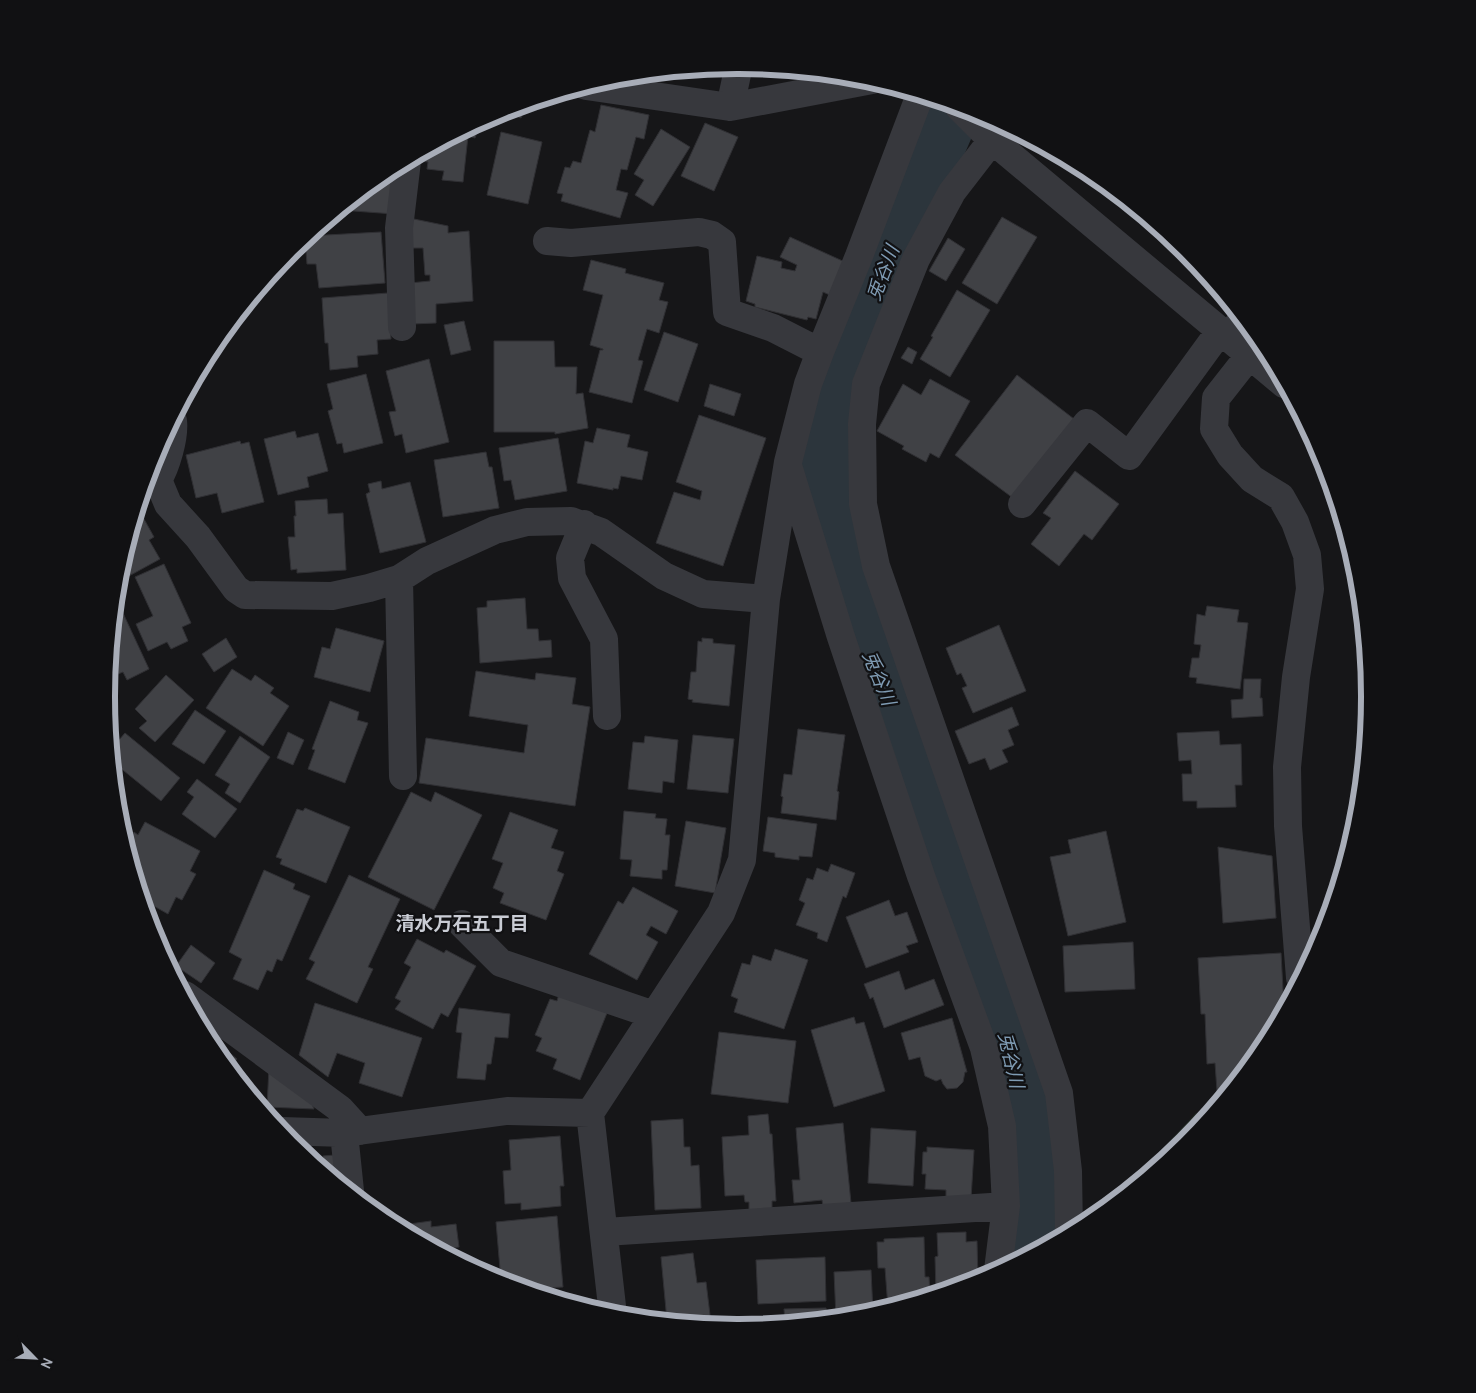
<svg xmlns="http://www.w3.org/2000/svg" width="1476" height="1393" font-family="Cabin,'Noto Sans JP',sans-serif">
  <defs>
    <pattern id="park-dots" width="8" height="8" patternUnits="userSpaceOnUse" patternTransform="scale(1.25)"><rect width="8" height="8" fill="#1e261f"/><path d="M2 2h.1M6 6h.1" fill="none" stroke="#3c433d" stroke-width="1.8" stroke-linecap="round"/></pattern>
  </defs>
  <rect width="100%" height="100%" fill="#161618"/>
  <path fill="url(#park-dots)" d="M1196 1113 1207 1116 1184 1143 1161 1162 1167 1144Z"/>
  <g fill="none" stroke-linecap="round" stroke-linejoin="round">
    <path stroke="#2c353c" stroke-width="68" d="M949 104 925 160 848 362 829 462 838 550 865 642 943 841 1001 1018 1030 1142 1031 1204 1028 1254"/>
  </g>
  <path fill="#404145" stroke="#303034" d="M527 104 521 118 504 111Z
    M601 105 649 115 644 139 636 137 627 170 621 169 616 190 628 193 620 218 561 201 563 194 557 193 565 167 570 168 573 161 581 163 590 130 595 132Z
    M480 122 475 138 468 136 463 182 442 180 444 171 427 169 428 162 420 161 421 153Z
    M705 123 738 137 714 191 681 176Z
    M661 129 690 147 653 206 635 195 644 180 634 174Z
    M501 132 542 142 528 204 487 195Z
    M397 166 394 214 340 210 387 171Z
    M1002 217 1037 237 997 304 962 283Z
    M409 218 448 226V233L469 231 473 301 436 304V323L412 324 410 283 430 281V275H425L423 248H411Z
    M381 232 385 283 319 288 316 264H307L305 239 308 236Z
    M790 237 847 263 832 296 823 292 816 319 808 317 807 320 755 307V304L746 301 757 256 782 262 781 268 795 271 797 265 780 257Z
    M948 238 965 249 946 281 929 271Z
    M591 260 626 269 625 273 664 283 659 300 668 302 659 333 647 329 638 360 643 361 632 403 589 392 600 350H603V349L590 345 603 295 583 290Z
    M957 290 990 310 950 377 920 359 933 337 931 336Z
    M388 293 391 339 377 340 378 354 357 356 358 367 330 370 328 343H325L322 298Z
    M464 321 471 350 451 355 444 325Z
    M664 332 698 344 678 402 644 390Z
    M494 341H554L555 367H577L576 394 583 393 588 428 555 434V432H494Z
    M908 347 917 352 912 364 901 358Z
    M429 359 449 442 406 453 402 434 395 436 389 412 396 411 386 371Z
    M366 374 383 443 344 453 342 443 337 444 328 411 333 409 327 384Z
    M1017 375 1074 419 1013 498 955 455Z
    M930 379 970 401 939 458 930 453 926 462 902 449 904 446 877 431 903 384 921 395Z
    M710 384 741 394 734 416 704 406Z
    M699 415 766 438 723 566 656 543 674 492 700 500 702 491 676 482Z
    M597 428 630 435 627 447 648 452 642 480 621 476 618 489 613 488V490L577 483 585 441 593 443Z
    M295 431 297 438 318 433 328 471 307 477 309 487 278 495 264 439Z
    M558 438 567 491 515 500 511 480 504 481 499 448Z
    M240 441 241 444 249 442 264 502 222 513 217 493 196 498 186 455Z
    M486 452 489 467H492L499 508 443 517 434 460Z
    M1075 471 1119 504 1092 540 1084 534 1059 566 1031 544 1051 518 1043 513Z
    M381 481 382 489 410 482 426 542 380 553 366 494 370 492 368 484Z
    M327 499 328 514 343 513 346 570 297 573V569L291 570 288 537H295L294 516H296L295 501Z
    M139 510 154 537 149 540 160 559 118 582 119 573 137 512Z
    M164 564 191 623 182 627 188 641 171 649 167 642 148 651 136 624 153 616 135 577Z
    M116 598 149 669 127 680 123 672 108 678Z
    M525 598 527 629H538L539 641 551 640 552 657 480 663 477 608 487 607V601Z
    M1207 606 1239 610 1237 622 1248 623 1240 689 1196 683 1197 678 1189 677 1192 658H1199L1201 645 1194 644 1197 614 1205 616Z
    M999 625 1026 691 973 713 962 688 967 686 961 673 957 675 946 648Z
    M336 628 384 641 370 692 314 677 322 647 330 649Z
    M226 638 237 657 214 672 202 654Z
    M702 638 713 639V643L735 645 729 706 692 702 693 700 688 699 691 672H696L698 641 702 642Z
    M232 669 251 681 255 675 274 688 270 693 289 706 263 746 206 708Z
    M476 671 535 680 536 673 576 678 572 704 590 707 575 806 419 783 426 738 524 753 528 725 469 716Z
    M166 675 194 700 155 742 139 728 147 721 135 709Z
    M1244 679H1261L1260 698H1262L1263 716 1232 718 1231 700 1243 699Z
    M330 701 359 712 357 720 368 723 345 783 308 769 315 750 312 749Z
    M1012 707 1019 725 1008 730 1014 745 1002 750 1008 762 990 770 985 758 969 764 955 731Z
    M195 710 226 731 204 764 172 744Z
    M798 729 845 735 837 791 839 792 836 820 781 813 783 797 781 796 784 774 792 775Z
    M1219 731 1220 745 1241 744 1242 785H1235L1236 807 1197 808V801H1183L1182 774H1192L1191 760 1179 761 1177 733Z
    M288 732 304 740 293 765 277 758Z
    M125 733 180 778 161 801 113 762 112 748Z
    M693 735 734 739 728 793 687 789Z
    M240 736 270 757 240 803 225 793 230 784 215 775Z
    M645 736 678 740 674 783 663 781 662 793 628 789 633 742 644 743Z
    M197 779 237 809 215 838 182 814 194 797 187 792Z
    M411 792 431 802 435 792 482 815 434 910 368 877Z
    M305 808 350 827 326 883 280 864 282 859 276 857 297 809 303 811Z
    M624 811 656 814 655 818 667 819 665 835H670L667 870H662V879L630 876 632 860 620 859Z
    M510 812 558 830 551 848 564 852 557 871 564 874 546 920 500 903 504 893 493 888 503 863 492 859Z
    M768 817 817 824 812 857 799 856V860L775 857V853L763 851Z
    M686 821 726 828 715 893 675 886Z
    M145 822 200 851 190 871 196 874 182 900 176 897 168 914 152 905 149 911 146 909 127 846 134 832 138 835Z
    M1106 831 1126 922 1068 936 1050 857 1071 853 1068 840Z
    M1218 847 1272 856 1276 918 1223 923Z
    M831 864 855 873 846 898 843 896 827 942 817 938 818 933 796 925 805 903 799 900 807 878 813 880 817 868 828 872Z
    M264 870 295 884 293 889 310 896 282 961 277 959 272 972 267 970 258 990 233 979 242 959 229 952Z
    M349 875 400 899 368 967 373 969 357 1003 306 979 315 962 309 959Z
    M633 887 678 911 666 934 651 926 646 935 658 942 637 980 589 954 618 901 623 904Z
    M889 900 895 916 907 912 918 942 906 946 909 952 866 968 846 917Z
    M417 939 444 953 446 950 476 966 448 1017 441 1013 433 1029 395 1009 401 1001 395 998 411 967 404 963Z
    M1133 942 1135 989 1065 992 1063 946Z
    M191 945 215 963 201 983 176 966Z
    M775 949 808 960 784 1029 734 1012 738 999 731 996 742 963 750 965 753 955 771 961Z
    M1281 953 1284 1008 1263 1048 1227 1091H1217L1215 1063 1207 1064 1205 1014H1201L1198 958Z
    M899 971 905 990 934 979 944 1005 884 1028 873 997 870 999 864 984Z
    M559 994 607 1013 580 1080 553 1069 557 1059 536 1051 542 1038 535 1035 550 999 557 1001Z
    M315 1003 422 1038 402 1097 359 1083 365 1063 337 1053 328 1077 299 1055Z
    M459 1008 510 1014 508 1038 495 1037 491 1064H487L485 1080 457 1078 462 1033 456 1032Z
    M854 1017 856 1024 864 1022 885 1091 834 1107 811 1030Z
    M952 1018 967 1072H965L963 1082 957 1088 947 1089 943 1084 941 1079 936 1081 925 1076 920 1057 909 1060 901 1033Z
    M719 1032 796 1041 788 1103 711 1094Z
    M210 1037 237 1059 230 1068 213 1047 208 1039Z
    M269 1068 310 1099 314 1109 267 1107Z
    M768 1114 770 1134H772L776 1201H772V1211H749V1202H745L744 1195 725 1196 722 1137 749 1135 748 1116Z
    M683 1119 684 1147H690L691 1166 699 1165 701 1208 655 1210 651 1121Z
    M843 1123 851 1203 823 1206 822 1200 794 1203 792 1180H800L796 1128Z
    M871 1128 916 1131 913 1186 868 1183Z
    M560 1136 564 1186H560L561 1206 521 1210V1203L505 1204 503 1171 511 1170 509 1140Z
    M927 1147 974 1150 971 1199 946 1197V1190L925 1189 926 1174H922L923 1152H927Z
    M335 1155 337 1180 324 1170 323 1156Z
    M557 1216 563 1287 528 1289 501 1281 496 1222Z
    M431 1221V1227L456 1224 459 1247 446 1249 447 1253 395 1226Z
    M966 1232V1242L977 1241 978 1280 960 1281 961 1286 936 1293 935 1257 938 1256 937 1233Z
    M924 1237 925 1277H929L930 1295 888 1308 885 1268H878L877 1242H884V1239Z
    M693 1253 697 1283 706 1282 711 1323 698 1324 667 1321 661 1257Z
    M825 1257 826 1301 758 1304 756 1260Z
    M871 1270 873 1312 861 1316 836 1318 834 1272Z
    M826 1308 827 1319 768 1325V1323L785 1322 784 1309Z"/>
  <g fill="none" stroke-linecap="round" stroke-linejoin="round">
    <path stroke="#37383d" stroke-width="28" d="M586 86 730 107 872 80
      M730 107 739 65
      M959 107 992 140 1284 384
      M1003 126 952 192 916 259 866 384 862 424 863 504 876 566 1059 1093 1068 1171 1069 1232
      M547 241 571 243 699 232 712 235 722 242 727 312 773 328 820 352
      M402 327 399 228 407 161
      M1228 337 1242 320
      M1249 356 1216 398 1214 429 1230 455 1252 479 1281 497 1295 522 1307 555 1310 589 1296 677 1287 767 1288 826 1300 978
      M173 421C175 437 166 467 158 480L168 504 198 537 236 589 245 595 332 596 369 588 399 579 427 561 495 530 527 522 571 521 601 532 664 576 703 594 766 599
      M789 469 841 637 921 876 984 1048 1002 1126 1006 1206 998 1270
      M1022 504 1087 423 1129 456 1220 331
      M584 524 570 558 572 578 604 639 607 716
      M399 579 403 776
      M462 924 501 963 654 1015
      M185 995 340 1109 360 1131
      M282 1131 344 1133 507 1111 590 1113
      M344 1133 350 1191
      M605 1232 1006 1206
      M613 1315 590 1113 721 913 742 860 766 599 788 462 808 384 820 352 859 256 920 95"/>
  </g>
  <g text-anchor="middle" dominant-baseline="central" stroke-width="4.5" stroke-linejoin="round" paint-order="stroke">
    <g font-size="19" font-style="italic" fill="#7f9bb3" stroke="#111113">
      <text transform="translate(883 273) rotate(-69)">兎谷川</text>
      <text transform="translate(879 678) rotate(68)">兎谷川</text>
      <text transform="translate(1011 1060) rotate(77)">兎谷川</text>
    </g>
    <g font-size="19" font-weight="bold" fill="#c9ccd4" stroke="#111113">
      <text x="462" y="923">清水万石五丁目</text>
    </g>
  </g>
  <path d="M0 0H1476V1393H0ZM737 74H739A622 622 0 0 1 1361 696V697A622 622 0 0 1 739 1319H737A622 622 0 0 1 115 697V696A622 622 0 0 1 737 74Z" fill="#111113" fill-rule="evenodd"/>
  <path fill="none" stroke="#a8adb8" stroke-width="6" d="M737 74H739A622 622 0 0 1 1361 696V697A622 622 0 0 1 739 1319H737A622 622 0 0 1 115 697V696A622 622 0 0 1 737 74Z"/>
  <g transform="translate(35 1358) rotate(114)" stroke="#111113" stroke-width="4" paint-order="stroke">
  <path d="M0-4L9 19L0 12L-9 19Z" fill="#a8adb8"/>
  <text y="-8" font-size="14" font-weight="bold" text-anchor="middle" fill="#a8adb8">N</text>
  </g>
</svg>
